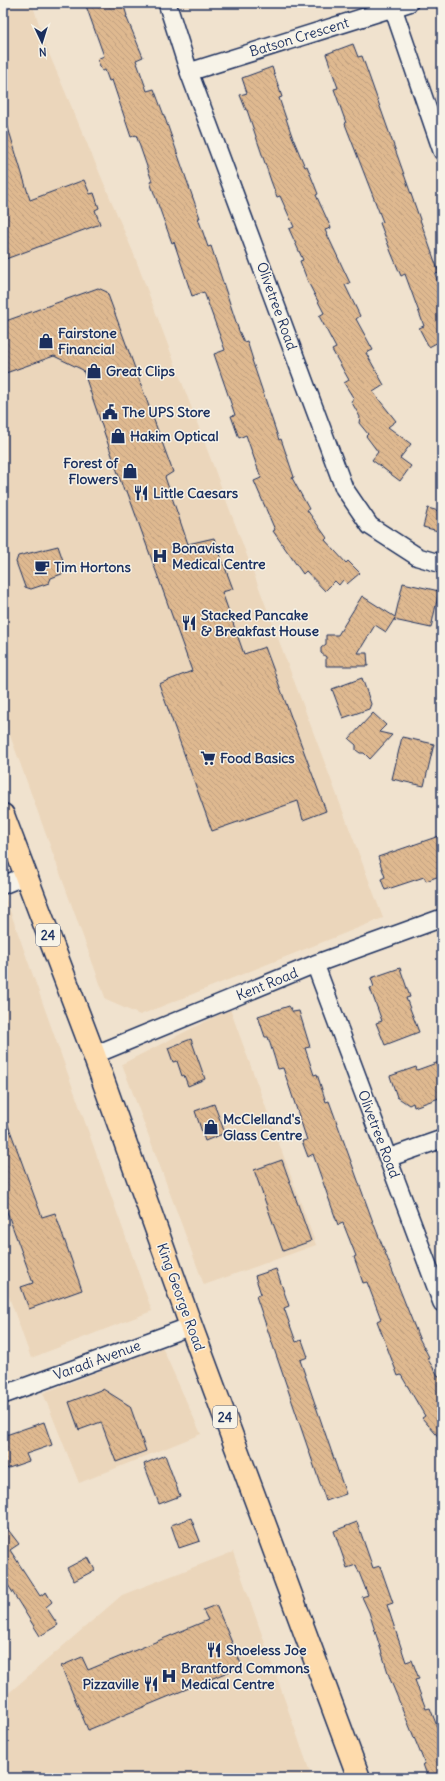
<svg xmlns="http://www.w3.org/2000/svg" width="445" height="1781" font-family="Delius,sans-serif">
  <defs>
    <pattern id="building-back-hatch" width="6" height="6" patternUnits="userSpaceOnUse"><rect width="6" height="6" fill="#dfb990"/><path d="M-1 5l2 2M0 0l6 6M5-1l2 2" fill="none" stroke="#bf9f7f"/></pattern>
  </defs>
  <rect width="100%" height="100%" fill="#f0e2ce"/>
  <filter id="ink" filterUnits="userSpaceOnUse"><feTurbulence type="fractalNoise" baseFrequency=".025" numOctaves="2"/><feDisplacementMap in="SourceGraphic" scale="8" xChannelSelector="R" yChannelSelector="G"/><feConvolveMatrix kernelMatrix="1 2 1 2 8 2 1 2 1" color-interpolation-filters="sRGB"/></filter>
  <g filter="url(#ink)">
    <path fill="#ebd6bb" d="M3 3H32L47 49 133 252 383 918 140 1015 106 1000 3 716Z
      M3 891 152 1311 31 1358 3 1280Z
      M230 1009 316 1245 204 1285 122 1064Z
      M162 1347 201 1434 79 1483 43 1393Z
      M233 1552 312 1778H3V1698L122 1595Z"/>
    <path fill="url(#building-back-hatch)" stroke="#1b2f5e" d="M85 3H123L127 16H126L143 57 136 60 147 91 154 89 165 118 200 218H198L208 247 211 246 239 331 244 342 247 341 253 360H252L279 440 281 439 294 477 292 478 309 509 307 510 327 538 325 540 346 563 348 561 360 573 347 584 343 580 339 585 335 581 325 591 306 571 303 574 273 531 275 530 254 481 261 478 246 435 239 438 231 416 235 415 214 354 225 350 204 292 192 296 174 242 172 243 150 182 152 181 136 135 131 137 112 80 109 81 105 70 102 71 97 59 104 56Z
      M353 44 358 57 362 56 439 273 435 274 442 293V340L429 347 419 328 424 326 405 274 401 276 391 252 380 223 383 222 345 124 346 123 334 89 338 88 326 54Z
      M272 67 282 97 279 98 292 136 305 167 307 166 318 194 316 195 331 228 325 230 350 283 345 285 360 316 356 319 373 350 366 353 384 385 373 392 396 421 388 427 411 444 400 458 411 466 400 481 372 460 378 452 366 436 368 434 359 423 360 417 351 401 354 399 344 383 349 380 332 350 336 348 319 316 324 313 308 282 300 261 303 260 289 229 294 227 280 196 277 197 271 181 247 110H246L240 95 247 93 242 78Z
      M3 121H6L30 200 84 180 90 194 94 193 99 208 95 210 100 224 3 260Z
      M98 288 107 292 173 472 165 477 188 544 214 538 233 589 222 592 244 654 265 647 326 811 303 820 298 801 212 831 159 684 192 671 127 491H124L83 370 54 356 3 374V322Z
      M428 508 442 512V532L423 527Z
      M58 546 67 572 51 578 49 583 31 589 25 587 16 562 18 556Z
      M403 583 439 591 431 628 394 620 395 618 386 632 375 625 358 653H367L368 666H326V657L321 653V648L326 644V635H338L362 596 395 617Z
      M362 678 371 704 369 709 343 718 332 689Z
      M373 713 386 725 379 732 392 735 370 759 364 753H360L356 750V745L349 739Z
      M402 737 434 744 424 786 392 779Z
      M442 835V875L426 881 424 877 385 890 381 879 385 877 378 857Z
      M400 968 410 997 406 998 419 1032 385 1045 376 1023 382 1021 370 988 374 987 371 978Z
      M289 1006 293 1012 299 1011 310 1047 305 1048 314 1075 317 1074 326 1102 329 1101 373 1222 419 1338 429 1357 427 1358 442 1382V1441L422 1418 425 1416 401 1375 398 1376 377 1321 381 1319 367 1282 363 1283 354 1257 356 1256 343 1223 338 1225 313 1154 308 1157 302 1141 307 1140 283 1068 278 1069 268 1037H265L258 1016Z
      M191 1039 205 1079 188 1086 184 1075 182 1076 177 1061 173 1062 168 1048Z
      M442 1061V1097L414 1107 413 1103 409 1105 397 1097 390 1076 416 1067 417 1070Z
      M214 1104 225 1133 205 1141 195 1111Z
      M4 1114 42 1217 55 1213 82 1290 29 1309 21 1287 33 1283 6 1209 3 1210V1115Z
      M282 1160 311 1241 283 1251 254 1170Z
      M276 1269 289 1306 284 1308 296 1342 302 1340 308 1357 300 1360 346 1494 326 1501 256 1296 261 1294 255 1276Z
      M103 1389 130 1406 146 1451 116 1462 101 1422 79 1430 69 1402Z
      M44 1422 52 1445 26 1454 29 1461 3 1470V1436Z
      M165 1455 180 1496 159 1504 144 1464Z
      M191 1518 200 1541 179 1548 171 1525Z
      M357 1522 373 1568 380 1566 393 1603 387 1605 406 1662 412 1660 419 1679 415 1680 426 1709 430 1708 442 1739V1778H428L423 1764H425L390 1679 369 1612 362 1597 368 1595 356 1565 347 1568 334 1531Z
      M3 1523 19 1544 10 1550 40 1596 46 1592 52 1602 46 1607 58 1625 40 1636 3 1577Z
      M88 1557 95 1570 74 1581 67 1568Z
      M216 1605 242 1666 88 1730 61 1666 82 1657 88 1670 208 1620 203 1610Z"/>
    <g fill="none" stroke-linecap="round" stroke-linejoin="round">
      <g stroke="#1b2f5e" stroke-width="20">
        <path id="street" d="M167 3 189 72 344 488 370 526 418 557 442 564
          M393 8 442 151
          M189 72 409 3
          M3 885 25 876
          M315 964 442 1303
          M94 1055 315 964 442 918
          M388 1158 442 1139
          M3 1395 191 1326"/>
      </g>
      <g stroke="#1b2f5e" stroke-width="25">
        <path id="primary" d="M3 815 94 1055 191 1326 359 1778"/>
      </g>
      <use href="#street" stroke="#f7f3e8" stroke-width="17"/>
      <use href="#primary" stroke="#fedbac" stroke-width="22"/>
    </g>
  </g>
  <defs>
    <g id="shop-bare" transform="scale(1.2)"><path d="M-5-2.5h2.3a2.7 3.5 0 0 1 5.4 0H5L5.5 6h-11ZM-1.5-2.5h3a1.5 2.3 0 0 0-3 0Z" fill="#1b2f5e" stroke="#f7f3e8" stroke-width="2.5" paint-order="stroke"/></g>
    <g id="civic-bare" transform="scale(1.2)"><path d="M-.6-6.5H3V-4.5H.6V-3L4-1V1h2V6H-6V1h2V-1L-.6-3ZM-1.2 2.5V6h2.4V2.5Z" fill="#1b2f5e" stroke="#f7f3e8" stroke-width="2.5" paint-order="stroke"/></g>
    <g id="restaurant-bare" transform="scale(1.2)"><path d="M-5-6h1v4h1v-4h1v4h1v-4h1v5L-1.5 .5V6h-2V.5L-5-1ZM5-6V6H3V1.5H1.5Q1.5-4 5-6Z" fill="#1b2f5e" stroke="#f7f3e8" stroke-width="2.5" paint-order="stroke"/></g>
    <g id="hospital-bare" transform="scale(1.2)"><path d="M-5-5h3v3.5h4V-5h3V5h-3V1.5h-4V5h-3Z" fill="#1b2f5e" stroke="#f7f3e8" stroke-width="2.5" paint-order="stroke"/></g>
    <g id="cafe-bare" transform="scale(1.2)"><path d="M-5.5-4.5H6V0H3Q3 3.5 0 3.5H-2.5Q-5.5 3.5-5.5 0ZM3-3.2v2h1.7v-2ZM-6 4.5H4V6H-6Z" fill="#1b2f5e" stroke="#f7f3e8" stroke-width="2.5" paint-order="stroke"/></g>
    <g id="supermarket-bare" transform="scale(1.2)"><path d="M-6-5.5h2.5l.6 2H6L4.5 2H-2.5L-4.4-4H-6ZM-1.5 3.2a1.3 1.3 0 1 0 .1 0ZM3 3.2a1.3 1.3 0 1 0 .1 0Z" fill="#1b2f5e" stroke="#f7f3e8" stroke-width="2.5" paint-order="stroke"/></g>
  </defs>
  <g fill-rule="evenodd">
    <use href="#shop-bare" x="46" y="341"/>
    <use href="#shop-bare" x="94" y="371"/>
    <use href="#civic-bare" x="110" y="412"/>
    <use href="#shop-bare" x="118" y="436"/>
    <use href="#shop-bare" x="130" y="471"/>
    <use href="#restaurant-bare" x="141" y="493"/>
    <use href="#hospital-bare" x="160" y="556"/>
    <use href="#cafe-bare" x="42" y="567"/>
    <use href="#restaurant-bare" x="189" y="623"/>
    <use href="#supermarket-bare" x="208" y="758"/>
    <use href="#shop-bare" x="211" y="1127"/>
    <use href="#restaurant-bare" x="214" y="1650"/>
    <use href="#hospital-bare" x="169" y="1676"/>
    <use href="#restaurant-bare" x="151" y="1684"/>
  </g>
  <g text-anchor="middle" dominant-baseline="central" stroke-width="3" stroke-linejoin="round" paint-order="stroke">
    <g fill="#f7f3e8" stroke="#5d6a87" stroke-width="1">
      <rect x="36" y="924" width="24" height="22" rx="3"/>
      <rect x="213" y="1406" width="24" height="22" rx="3"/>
    </g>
    <g font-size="13" font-weight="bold" fill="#1b2f5e">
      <text x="48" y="935">24</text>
      <text x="225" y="1417">24</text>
    </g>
    <g font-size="14" fill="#1b2f5e" stroke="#f7f3e8">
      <text transform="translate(299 37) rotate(-17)">Batson Crescent</text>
      <text transform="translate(277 306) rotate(70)">Olivetree Road</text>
      <text transform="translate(267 984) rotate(-22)">Kent Road</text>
      <text transform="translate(379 1134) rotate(69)">Olivetree Road</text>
      <text transform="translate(181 1297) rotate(70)">King George Road</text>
      <text transform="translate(97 1360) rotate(-20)">Varadi Avenue</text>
    </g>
    <g font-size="14" font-weight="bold" fill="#1b2f5e" stroke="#f7f3e8" text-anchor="start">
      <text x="58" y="333">Fairstone<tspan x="58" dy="16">Financial</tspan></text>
      <text x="106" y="371">Great Clips</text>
      <text x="122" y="412">The UPS Store</text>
      <text x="130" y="436">Hakim Optical</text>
      <text x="118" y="463" text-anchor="end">Forest of<tspan x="118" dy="16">Flowers</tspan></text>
      <text x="153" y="493">Little Caesars</text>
      <text x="172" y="548">Bonavista<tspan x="172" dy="16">Medical Centre</tspan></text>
      <text x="54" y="567">Tim Hortons</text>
      <text x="201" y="615">Stacked Pancake<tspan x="201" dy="16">&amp; Breakfast House</tspan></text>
      <text x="220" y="758">Food Basics</text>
      <text x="223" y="1119">McClelland's<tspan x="223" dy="16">Glass Centre</tspan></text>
      <text x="226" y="1650">Shoeless Joe</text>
      <text x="181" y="1668">Brantford Commons<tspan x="181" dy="16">Medical Centre</tspan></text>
      <text x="139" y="1684" text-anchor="end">Pizzaville</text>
    </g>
  </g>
  <rect width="445" height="1781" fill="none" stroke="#f7f3e8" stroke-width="16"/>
  <rect x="8" y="8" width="429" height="1765" fill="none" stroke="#1b2f5e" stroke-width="1.5" filter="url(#ink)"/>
  <g transform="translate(42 42) rotate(176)" stroke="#f7f3e8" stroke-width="3" paint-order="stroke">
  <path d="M0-3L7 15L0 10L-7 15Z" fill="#1b2f5e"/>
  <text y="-6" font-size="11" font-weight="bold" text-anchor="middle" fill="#1b2f5e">N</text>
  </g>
</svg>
